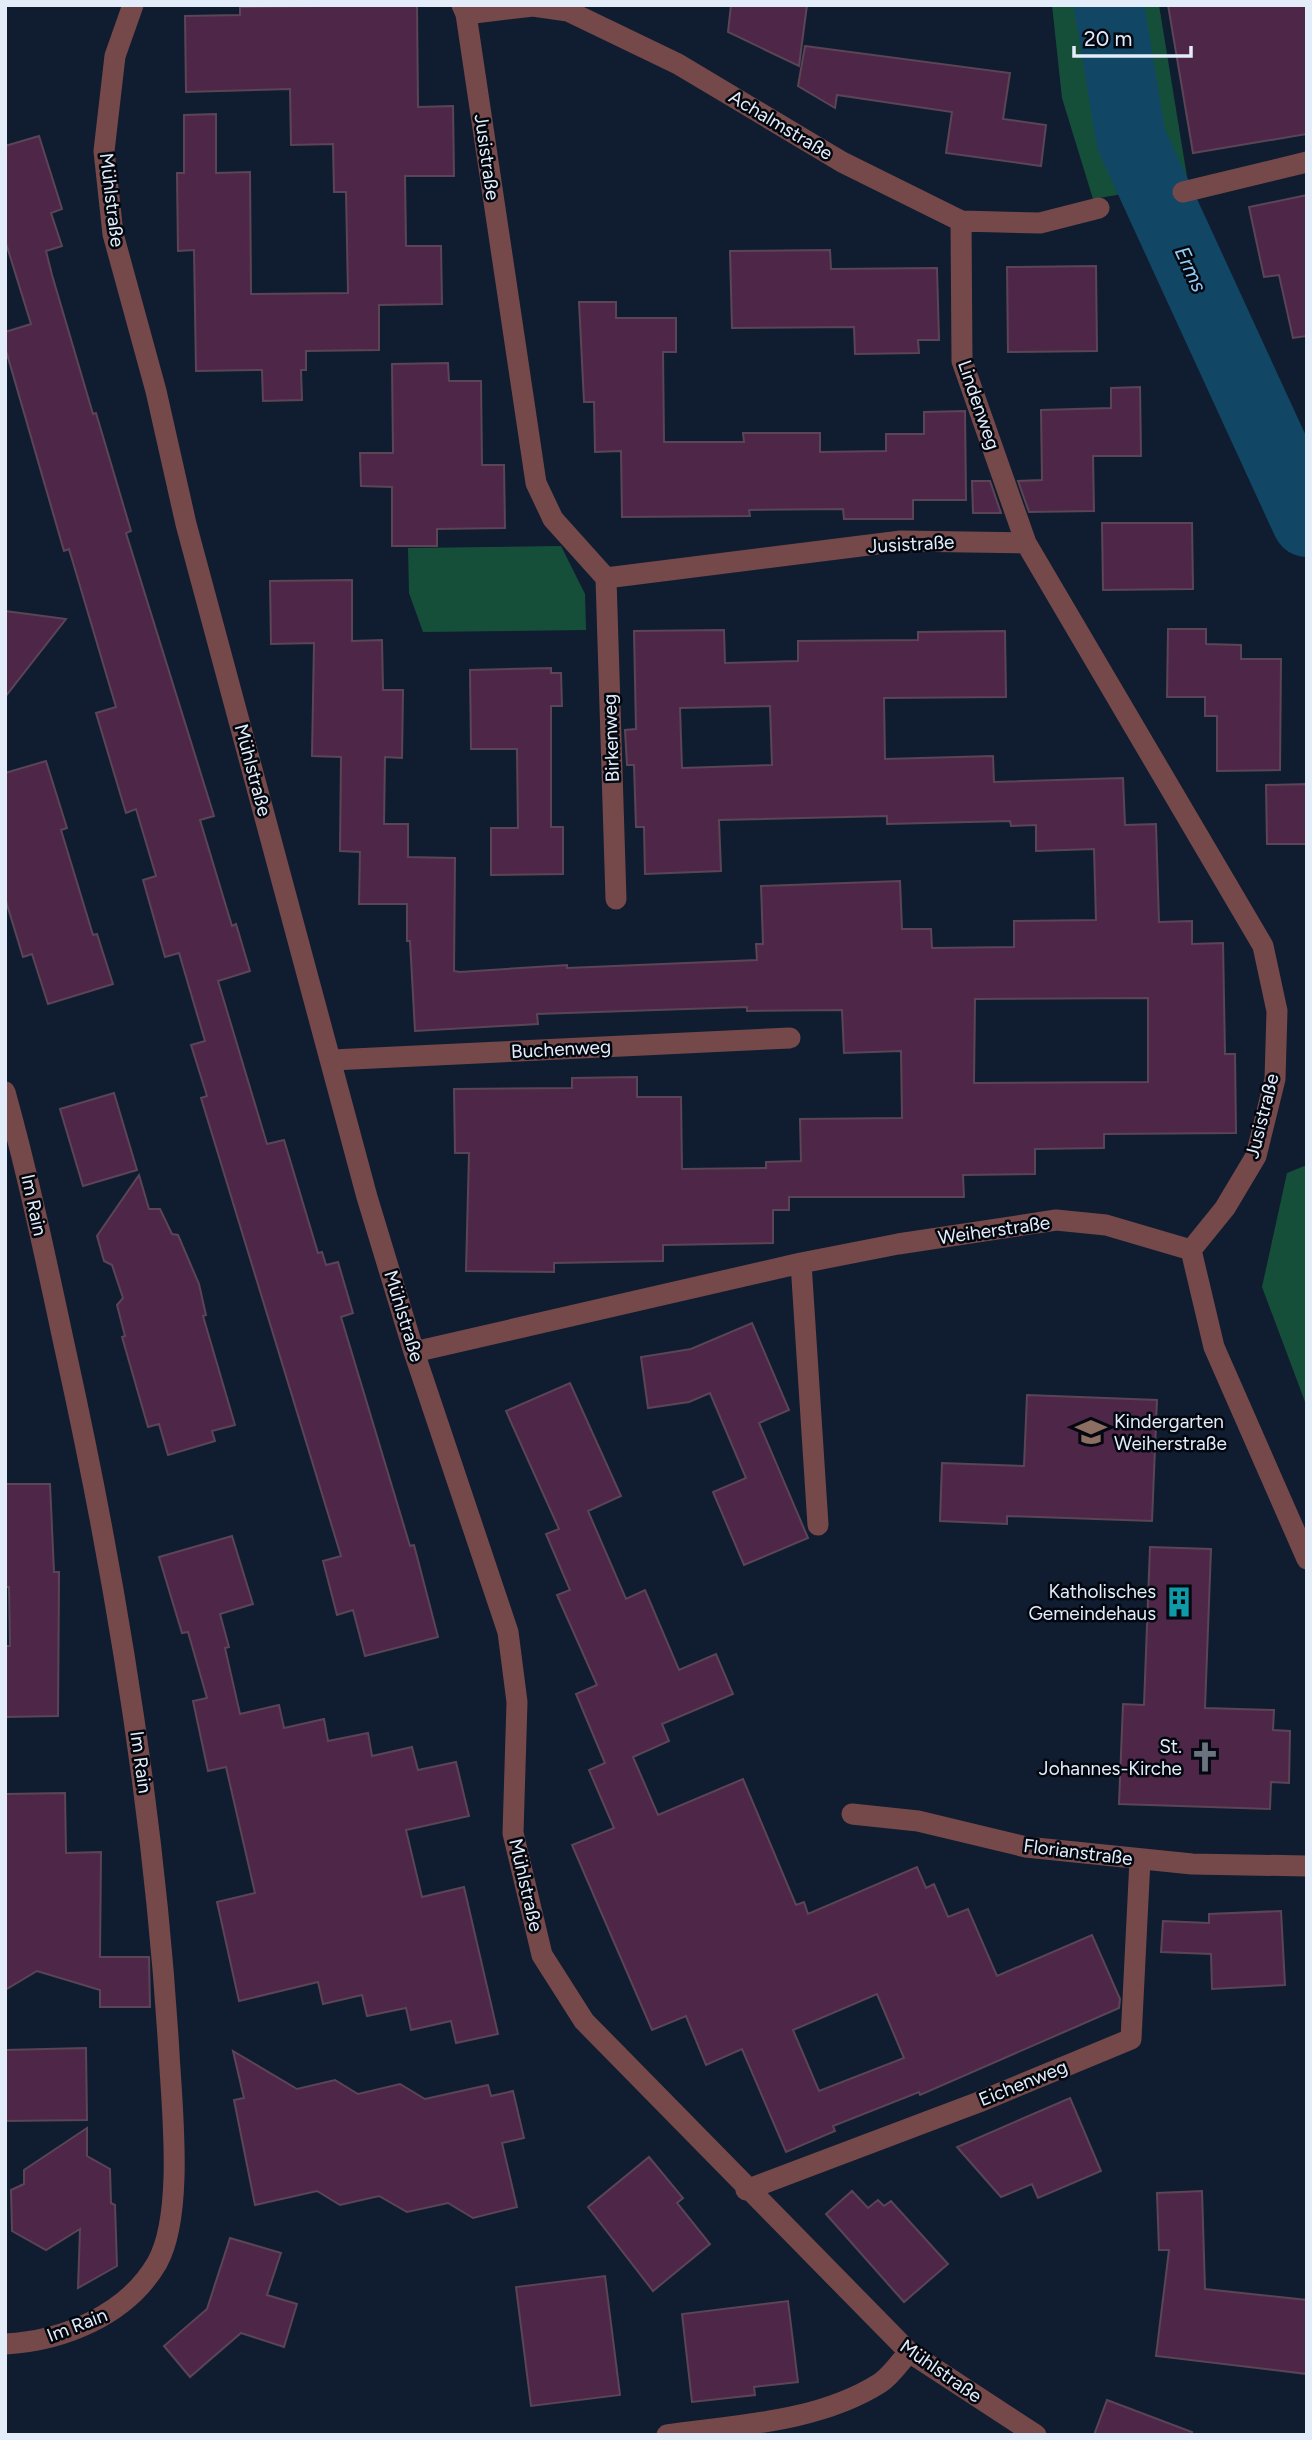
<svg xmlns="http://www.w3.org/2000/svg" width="1312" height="2440" font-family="Figtree,sans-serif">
  <rect width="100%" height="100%" fill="#101d30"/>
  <path fill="#154f39" d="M1052 5H1159L1188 183 1093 199 1062 98Z
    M561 546 585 594 586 630 423 632 409 593 408 548Z
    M1307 1165V1407L1262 1287 1287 1173Z"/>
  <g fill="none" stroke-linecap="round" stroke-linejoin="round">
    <path stroke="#124665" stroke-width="70" d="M1109 5 1131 139 1307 522"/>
  </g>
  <path fill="#4e2748" stroke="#5b4456" stroke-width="2" fill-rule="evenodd" d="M417 5 418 107 453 106 454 176H405L406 246H441L442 304 379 305V350L306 351V370H301L302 400 263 401 262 370 196 371 194 250 178 251 177 173H184V115L216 114V173L250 172 251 294 348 293 346 192H334L333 144 291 145 290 89 186 92 185 16 240 15V7Z
    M731 5H807L799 66 728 32Z
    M1168 5H1307V134L1193 153Z
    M805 46 1010 73 1003 119 1046 125 1041 166 946 153 952 112 837 95 835 108 798 86Z
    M39 136 62 209 51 213 62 246 46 251 52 275 93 414 96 413 131 531 126 533 214 816 200 820 232 926 236 924 250 971 218 981 267 1144 284 1140 318 1253 322 1252 326 1265 338 1262 353 1313 341 1317 410 1546 414 1545 438 1637 365 1656 353 1610 337 1615 323 1561 341 1556 201 1098 207 1096 191 1045 205 1041 179 953 165 957 143 880 156 876 136 809 126 813 96 713 116 707 69 549 64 551 5 347V332L31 324 5 240V146Z
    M1307 195V336L1293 338 1279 275 1264 277 1249 207Z
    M830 250 831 269 937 268 939 340H918L919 353 855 354 854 327 732 328 730 251Z
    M1096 266 1097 351 1008 352 1007 267Z
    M579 302H616V318H676V352H663L664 442H744L743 433H820V452L886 451V434H924V412L965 411 966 500H913V519H844L843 509 749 510 750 516 622 517 621 451 595 452 594 402H584Z
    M448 363 449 381H481L482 465H504L505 528 437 529V546H392V487L361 486 360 453H393L392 364Z
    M1140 387 1141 456H1093L1094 511 1029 512 1018 481 1042 480 1041 410 1111 408V388Z
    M972 481H990L1001 513H973Z
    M1102 523H1192L1193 589 1103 590Z
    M352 580V641L382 640 383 690H403L402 758 385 757 384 824H408V857L455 858 454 971 460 972 567 965V968L757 960 756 944H763L761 886 900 881 902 929H931L932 948 1014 947V921L1096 920 1094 849 1036 851V825L1011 826 1010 821 887 824V816L719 820 721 871 645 874 644 827H636L634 765H627L625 730 636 729 634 631 724 630 725 663 798 661V641L918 640V632L1005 631 1006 697 884 698 885 759 993 756 994 782 1123 778 1125 825 1156 824 1159 922 1192 921V944L1223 943 1225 1054H1235L1236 1133 1104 1134V1148L1035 1149V1174L963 1175 964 1197H789V1210H773V1243L663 1245V1261L554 1263V1272L466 1271 469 1153H455L454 1089 572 1088V1078L637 1077V1097H681L682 1169 766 1168V1162L801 1161 800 1119 902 1118 901 1051 844 1053 842 1010 747 1011V1007L537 1014 538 1024 415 1031 410 941H407V904H359L360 852 340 851 341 757 312 756 314 643 271 644 270 581ZM770 706 772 765 682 768 680 708ZM1148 998V1082L974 1083 975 999Z
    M5 611 66 619 5 697Z
    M1168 629H1206V644L1241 645V659H1281L1280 770 1217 771V716H1205V697H1167Z
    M551 668V673H561L562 706H551V827H563V874L491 875V828H518L517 749H471L470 670Z
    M46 761 67 828 61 830 93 935 97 934 113 984 48 1004 32 954 23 957 5 898V773Z
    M1307 784V844H1267L1266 785Z
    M114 1093 137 1170 83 1186 60 1109Z
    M139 1175 149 1209H160L172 1234 178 1235 199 1284 206 1315 203 1316 235 1425 212 1431 215 1441 168 1455 159 1424 148 1427 122 1337 125 1336 117 1305 123 1298 112 1265 104 1261 97 1236Z
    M752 1323 789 1410 759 1423 808 1538 744 1565 713 1492 746 1478 710 1393 689 1402 648 1408 641 1357 691 1349Z
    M570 1383 621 1496 588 1511 626 1599 645 1590 679 1670 716 1654 733 1694 662 1724 669 1741 633 1757 658 1815 743 1779 796 1905 804 1902 808 1914 917 1867 926 1888 934 1884 948 1917 968 1909 997 1976 1092 1935 1120 1999 1119 2008 920 2095 919 2092 833 2126 835 2131 786 2152 742 2049 706 2065 686 2016 652 2030 572 1845 614 1828 589 1770 605 1763 576 1694 597 1685 557 1595 570 1590 546 1534 559 1529 506 1411ZM877 1994 904 2058 819 2091 793 2030Z
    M1027 1395 1157 1400 1152 1521 1007 1516V1524L940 1521 942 1463 1024 1466Z
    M5 1484H50L54 1572H59L58 1716 5 1717V1646H10L9 1587H5Z
    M232 1536 253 1604 220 1614 229 1647 225 1648 240 1714 279 1705 284 1728 324 1719 328 1741 368 1733 372 1756 412 1747 418 1770 456 1762 469 1816 406 1830 422 1897 464 1887 498 2034 456 2043 451 2021 411 2030 406 2008 367 2016 362 1995 323 2004 318 1982 239 2001 217 1902 255 1893 226 1767 208 1771 193 1701 207 1698 188 1632 182 1633 159 1557Z
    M1150 1547 1211 1549 1205 1708 1274 1710 1273 1730 1290 1731 1289 1783 1271 1782 1270 1809 1119 1804 1123 1704 1144 1705Z
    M65 1793 66 1853 101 1852 100 1957H149L150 2007H100V1990L37 1971 5 1990V1794Z
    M1281 1911 1285 1985 1212 1989 1211 1954 1161 1952 1163 1921 1209 1923V1914Z
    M86 2048 87 2120 5 2121V2050Z
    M233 2051 297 2089 335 2080 358 2094 400 2084 425 2099 488 2085 491 2096 513 2091 524 2138 502 2143 517 2207 473 2218 448 2203 407 2212 379 2196 340 2205 317 2191 255 2205 234 2100 244 2098Z
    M1070 2098 1101 2171 1038 2198 1032 2184 1001 2197 957 2147Z
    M87 2128V2156L110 2169 111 2203 115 2205 117 2266 78 2288 80 2229 46 2250 12 2231 11 2190 24 2184V2170Z
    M649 2157 683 2198 677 2203 710 2244 653 2291 588 2207Z
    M852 2191 868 2208 878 2200 884 2206 891 2201 948 2264 904 2302 826 2214Z
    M1202 2191 1205 2289 1307 2300V2374L1156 2356 1169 2250H1159L1157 2193Z
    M230 2238 281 2253 267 2295 297 2304 284 2347 241 2333 190 2377 164 2346 207 2309Z
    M605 2276 620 2395 531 2406 516 2287Z
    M788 2301 798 2382 754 2387 755 2395 692 2402 682 2314Z
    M1107 2400 1192 2432 1191 2435H1094Z"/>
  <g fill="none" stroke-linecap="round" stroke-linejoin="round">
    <path stroke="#75494a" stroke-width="21" d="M133 5 115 56 104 151 113 234 156 391 186 524 367 1197 414 1352 508 1632 517 1702 513 1833 542 1955 584 2021 909 2352 1036 2435
      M462 5 466 14 536 483 553 519 606 578 901 541 1026 543 1263 946 1277 1011 1275 1079 1256 1156 1225 1208 1191 1250
      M466 14 533 6 568 11 678 64 842 162 961 221 1040 223 1099 208
      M1183 192 1307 162
      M961 221 962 361 1026 543
      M606 578 616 899
      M332 1060 790 1038
      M5 1092C29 1178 47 1265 66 1353 117 1584 155 1816 169 2053 172 2108 184 2215 157 2263 127 2315 63 2341 5 2344
      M1191 1250 1214 1347 1307 1559
      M801 1263 818 1525
      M414 1352 801 1263 898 1244 1056 1220 1106 1225 1191 1250
      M852 1814 918 1821 1026 1847 1192 1864 1307 1866
      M746 2190 979 2102 1131 2039 1140 1860
      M667 2435C737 2425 819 2422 880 2383 891 2376 900 2362 909 2352"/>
  </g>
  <defs>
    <g id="school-bare" transform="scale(2.415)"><path d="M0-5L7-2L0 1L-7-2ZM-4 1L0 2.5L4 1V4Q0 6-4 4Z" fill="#8d6e63" stroke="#03070f" stroke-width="2.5" paint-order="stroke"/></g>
    <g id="building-bare" transform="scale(2.415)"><path d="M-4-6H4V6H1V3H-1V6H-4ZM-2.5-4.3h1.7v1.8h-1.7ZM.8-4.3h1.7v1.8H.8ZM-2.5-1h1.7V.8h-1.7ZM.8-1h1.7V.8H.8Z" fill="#0f9aa8" stroke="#03070f" stroke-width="2.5" paint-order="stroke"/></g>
    <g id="church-bare" transform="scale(2.415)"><path d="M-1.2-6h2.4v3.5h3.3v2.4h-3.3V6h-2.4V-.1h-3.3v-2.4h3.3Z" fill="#6b7280" stroke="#03070f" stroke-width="2.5" paint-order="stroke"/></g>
  </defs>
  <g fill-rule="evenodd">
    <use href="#school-bare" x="1091" y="1432"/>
    <use href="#building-bare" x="1179" y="1602"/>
    <use href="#church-bare" x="1205" y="1757"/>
  </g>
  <g text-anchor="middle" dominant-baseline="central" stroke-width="5" stroke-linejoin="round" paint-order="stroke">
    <g font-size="19" fill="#e3edfa" stroke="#03070f">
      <text transform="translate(781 125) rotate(31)">Achalmstraße</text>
      <text transform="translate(487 157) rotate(82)">Jusistraße</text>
      <text transform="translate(112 200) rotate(83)">Mühlstraße</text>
      <text transform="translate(979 405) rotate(71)">Lindenweg</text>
      <text transform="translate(911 544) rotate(-3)">Jusistraße</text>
      <text transform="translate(611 738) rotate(-92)">Birkenweg</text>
      <text transform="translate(253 770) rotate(75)">Mühlstraße</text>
      <text transform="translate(561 1049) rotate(-3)">Buchenweg</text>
      <text transform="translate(1262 1116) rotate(-76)">Jusistraße</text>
      <text transform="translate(34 1205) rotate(78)">Im Rain</text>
      <text transform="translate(994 1230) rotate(-8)">Weiherstraße</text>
      <text transform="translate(404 1316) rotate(73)">Mühlstraße</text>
      <text transform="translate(141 1762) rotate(82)">Im Rain</text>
      <text transform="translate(1078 1852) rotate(7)">Florianstraße</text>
      <text transform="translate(526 1885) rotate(77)">Mühlstraße</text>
      <text transform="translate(1023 2083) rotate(-22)">Eichenweg</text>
      <text transform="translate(77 2325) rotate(-21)">Im Rain</text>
      <text transform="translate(941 2371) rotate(35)">Mühlstraße</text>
    </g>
    <g font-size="19" fill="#e3edfa" stroke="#03070f" text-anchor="end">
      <text x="1114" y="1421" text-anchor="start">Kindergarten<tspan x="1114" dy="22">Weiherstraße</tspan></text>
      <text x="1156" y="1591">Katholisches<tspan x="1156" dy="22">Gemeindehaus</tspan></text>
      <text x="1182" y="1746">St.<tspan x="1182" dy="22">Johannes-Kirche</tspan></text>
    </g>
    <g font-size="21" font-style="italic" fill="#93cdf7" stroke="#03070f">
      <text transform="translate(1191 269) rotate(65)">Erms</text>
    </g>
  </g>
  <rect width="1312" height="2440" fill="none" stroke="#e3edfa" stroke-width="14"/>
  <path d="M1074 46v10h117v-10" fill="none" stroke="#e3edfa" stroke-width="3.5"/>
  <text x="1084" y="46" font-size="21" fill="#e3edfa" stroke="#03070f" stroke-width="5" paint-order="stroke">20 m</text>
</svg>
